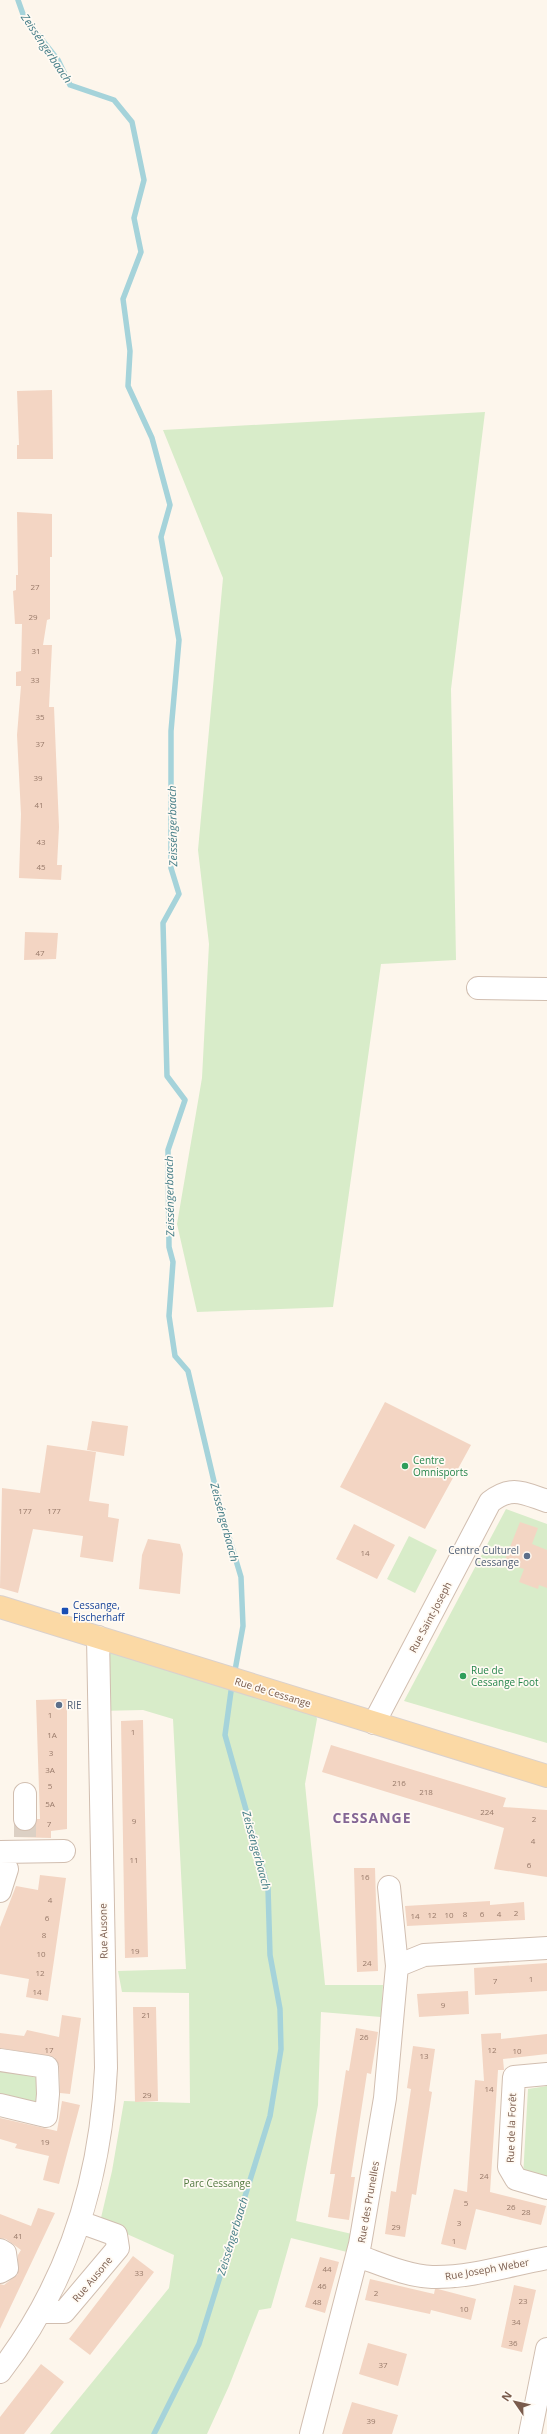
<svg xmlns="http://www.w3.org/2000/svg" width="547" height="2434" font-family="'Open Sans',sans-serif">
  <rect width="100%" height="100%" fill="#fdf6ec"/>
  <path fill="#d8ecc9" d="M485 412 451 689 456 960 381 964 333 1307 197 1312 177 1224 202 1078 209 944 198 850 223 578 163 430Z
    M506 1509 547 1524V1743L404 1701Z
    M409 1536 437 1550 415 1593 387 1579Z
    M98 1637 313 1704 317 1719 305 1784 325 1985H383L381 2017 321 2012 318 2105 296 2221 352 2234 347 2252 291 2238 271 2308 259 2310 229 2386 207 2434H50L169 2288 174 2255 100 2222 112 2171 124 2101 190 2103 189 1993 122 1992 118 1971 186 1969 173 1719 143 1710 99 1711Z
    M0 2064 43 2070V2111L0 2100Z
    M547 2086V2184L523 2177 528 2089Z"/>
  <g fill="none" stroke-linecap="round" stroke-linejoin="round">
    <path stroke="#a5d3da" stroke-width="5.5" d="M18 0 24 17 58 60 70 85 114 100 132 122 144 180 134 218 141 252 123 299 130 351 128 386 152 438 170 505 161 537 179 640 171 731V868L179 894 163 923 167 1076 185 1100 168 1150 169 1247 173 1262 169 1316 175 1356 188 1371 220 1507 241 1577 243 1626 234 1676
      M154 2434 199 2344 270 2116 281 2049 280 2009 270 1955 268 1888 225 1735 232 1684"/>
  </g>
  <path fill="#f3d5c3" d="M52 390 53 459H17V445H19L17 391Z
    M17 512 52 514V557H50V619L47 620 43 645H52L49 707H54L59 827 57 865H62L61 880 19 878 21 814 17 735 21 686H16V672L21 671 22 624H15L13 591 16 590V575H18Z
    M25 932 58 933 56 959 24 960Z
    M385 1402 471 1445 425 1529 340 1487Z
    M92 1421 128 1426 124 1456 87 1450Z
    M47 1445 96 1452 89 1501 109 1504 108 1517 119 1519 113 1562 80 1557 83 1536 33 1529 18 1593 0 1588 2 1488 40 1493Z
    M520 1522 538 1528 532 1544 547 1550V1588L539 1585 538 1589 519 1582 524 1569 504 1562Z
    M354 1524 395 1545 377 1579 336 1559Z
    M148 1539 180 1544 183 1554 180 1594 139 1589 142 1555Z
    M67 1699V1829L51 1831V1838L14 1837V1823L18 1830 25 1831 32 1830 37 1819H40L36 1700Z
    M143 1720 148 1957 125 1958 121 1721Z
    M331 1745 506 1798 503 1807 547 1810V1877L494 1869 504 1828 322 1772Z
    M354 1868H375L378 1971 357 1972Z
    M40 1875 66 1878 48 2001 26 1997 29 1979 0 1974V1927L16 1886 38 1890Z
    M490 1901V1905L524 1902 525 1920 407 1926 405 1906Z
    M547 1963V1991L475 1995 474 1968Z
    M468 1991 469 2014 419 2017 417 1994Z
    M133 2007H156L158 2101 135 2102Z
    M62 2015 81 2018 70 2094 60 2093 59 2066 54 2057 0 2048V2033L24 2036 27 2030 59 2037Z
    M356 2028 378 2032 371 2074 367 2073 351 2177H355L349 2220 328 2217 335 2174H330L346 2070 349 2071Z
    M501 2033V2039L547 2034V2054L503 2059 504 2070H498L490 2192 546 2206 541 2225 476 2209 466 2250 441 2244 454 2189 467 2192 475 2080 484 2081 481 2034Z
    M413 2046 435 2049 429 2091 432 2092 416 2195 412 2194 405 2237 385 2234 391 2191 396 2192 411 2089 407 2088Z
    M62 2101 80 2105 59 2184 43 2180 49 2156 15 2148 17 2144 0 2139V2118L57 2131Z
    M38 2208 55 2213 0 2329V2284L4 2285 18 2274V2255L21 2250 6 2239 0 2238V2214L31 2226Z
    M133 2256 154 2272 90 2355 69 2339Z
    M320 2257 339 2262 325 2313 305 2307Z
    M370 2279 434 2294 435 2289H438L476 2299 471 2320 431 2310 430 2314 365 2300Z
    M514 2285 536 2290 522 2352 501 2347Z
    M368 2343 407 2354 398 2386 359 2374Z
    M41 2364 64 2382 24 2434H0V2417Z
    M352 2402 398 2415 392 2434H342Z"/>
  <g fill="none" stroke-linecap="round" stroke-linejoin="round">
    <path stroke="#dcd0c4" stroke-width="22" stroke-dasharray="22 11" stroke-linecap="butt" d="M25 1819V1837"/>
    <g stroke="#d1beb0" stroke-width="24">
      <path id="minor" d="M478 988 547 989
        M374 1723 490 1502C512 1485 523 1493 547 1501
        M25 1794V1819
        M0 1852 64 1851
        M389 1887 397 1966
        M0 1891 7 1869
        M0 2060 47 2067 48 2094 46 2116 0 2105
        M547 2074 514 2077 509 2167 516 2179 547 2188
        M0 2250 5 2253 7 2268 0 2272
        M358 2256C381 2264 407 2276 432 2277 470 2278 510 2265 547 2258
        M41 2312H64L118 2248 116 2235 80 2222
        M0 2372C68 2284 101 2179 106 2068L98 1637
        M311 2434 360 2244 385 2098 397 1966 424 1955 547 1948
        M530 2434 547 2349"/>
    </g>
    <g stroke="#dad1cd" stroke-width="24">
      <path id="major" d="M0 1607 547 1776"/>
    </g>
    <use href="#minor" stroke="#fff" stroke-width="22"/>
    <use href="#major" stroke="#fbd9a5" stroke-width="22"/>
  </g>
  <g fill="#2e9e5b" stroke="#fffaf3" stroke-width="1.5">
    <circle cx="405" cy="1466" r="4"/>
    <circle cx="463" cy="1676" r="4"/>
  </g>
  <g fill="#5c6f8a" stroke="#fffaf3" stroke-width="1.5">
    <circle cx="527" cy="1556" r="4"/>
    <circle cx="59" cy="1705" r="4"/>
  </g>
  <rect fill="#1a4fb4" stroke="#fffaf3" stroke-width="1.5" x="61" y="1607" width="8" height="8" rx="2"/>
  <g text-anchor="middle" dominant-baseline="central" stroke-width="3.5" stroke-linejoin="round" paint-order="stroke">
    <g font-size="8" fill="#987a6a">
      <text x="35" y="586">27</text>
      <text x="33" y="616">29</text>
      <text x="36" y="650">31</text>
      <text x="35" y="679">33</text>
      <text x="40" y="716">35</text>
      <text x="40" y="743">37</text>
      <text x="38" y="777">39</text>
      <text x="39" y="804">41</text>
      <text x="41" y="841">43</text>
      <text x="41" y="866">45</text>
      <text x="40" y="952">47</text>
      <text x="25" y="1510">177</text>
      <text x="54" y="1510">177</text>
      <text x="365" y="1552">14</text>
      <text x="50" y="1714">1</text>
      <text x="133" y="1731">1</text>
      <text x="52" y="1734">1A</text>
      <text x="51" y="1752">3</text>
      <text x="50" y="1769">3A</text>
      <text x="399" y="1782">216</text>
      <text x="50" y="1785">5</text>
      <text x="426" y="1791">218</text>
      <text x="50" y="1803">5A</text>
      <text x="487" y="1811">224</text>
      <text x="534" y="1818">2</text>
      <text x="134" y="1820">9</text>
      <text x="49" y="1823">7</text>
      <text x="533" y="1840">4</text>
      <text x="134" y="1859">11</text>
      <text x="529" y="1864">6</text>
      <text x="365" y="1876">16</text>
      <text x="50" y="1899">4</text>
      <text x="516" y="1912">2</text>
      <text x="465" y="1913">8</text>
      <text x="482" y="1913">6</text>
      <text x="499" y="1913">4</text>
      <text x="432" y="1914">12</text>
      <text x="449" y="1914">10</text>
      <text x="415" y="1915">14</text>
      <text x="47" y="1917">6</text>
      <text x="44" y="1934">8</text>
      <text x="135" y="1950">19</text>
      <text x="41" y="1953">10</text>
      <text x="367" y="1962">24</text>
      <text x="40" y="1972">12</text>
      <text x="531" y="1978">1</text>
      <text x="495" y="1980">7</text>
      <text x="37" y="1991">14</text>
      <text x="443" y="2004">9</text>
      <text x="146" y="2014">21</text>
      <text x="364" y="2036">26</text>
      <text x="49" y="2049">17</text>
      <text x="492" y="2049">12</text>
      <text x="517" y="2050">10</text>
      <text x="424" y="2055">13</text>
      <text x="489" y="2088">14</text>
      <text x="147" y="2094">29</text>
      <text x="45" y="2141">19</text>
      <text x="484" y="2175">24</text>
      <text x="466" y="2202">5</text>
      <text x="511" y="2206">26</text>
      <text x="526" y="2211">28</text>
      <text x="459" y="2222">3</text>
      <text x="396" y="2226">29</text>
      <text x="18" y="2235">41</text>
      <text x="454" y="2240">1</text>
      <text x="327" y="2268">44</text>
      <text x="139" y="2272">33</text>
      <text x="322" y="2285">46</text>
      <text x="376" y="2292">2</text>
      <text x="523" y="2300">23</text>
      <text x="317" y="2301">48</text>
      <text x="464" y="2308">10</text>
      <text x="516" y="2321">34</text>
      <text x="513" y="2342">36</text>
      <text x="383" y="2364">37</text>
      <text x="371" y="2420">39</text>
    </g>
    <g font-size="10" fill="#27864d" stroke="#fffaf3" text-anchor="start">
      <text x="413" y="1460">Centre<tspan x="413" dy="12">Omnisports</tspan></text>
      <text x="471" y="1670">Rue de<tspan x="471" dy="12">Cessange Foot</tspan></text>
    </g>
    <g font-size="10" fill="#4e5e75" stroke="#fffaf3" text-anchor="end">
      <text x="519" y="1550">Centre Culturel<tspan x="519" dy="12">Cessange</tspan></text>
      <text x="67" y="1705" text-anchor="start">RIE</text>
    </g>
    <g font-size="10" fill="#164399" stroke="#fffaf3" text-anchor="start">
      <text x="73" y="1605">Cessange,<tspan x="73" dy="12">Fischerhaff</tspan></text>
    </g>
    <g font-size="10" fill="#7a5c4d" stroke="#fffaf3">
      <text transform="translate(430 1617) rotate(-62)">Rue Saint-Joseph</text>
      <text transform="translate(273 1692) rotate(17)">Rue de Cessange</text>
      <text transform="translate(103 1931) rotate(-91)">Rue Ausone</text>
      <text transform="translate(511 2128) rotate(-88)">Rue de la Forêt</text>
      <text transform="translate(368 2202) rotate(-80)">Rue des Prunelles</text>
      <text transform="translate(487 2269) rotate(-10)">Rue Joseph Weber</text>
      <text transform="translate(92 2279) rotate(-50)">Rue Ausone</text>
    </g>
    <g font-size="10" fill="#537a41" stroke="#fffaf3">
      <text x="217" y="2183">Parc Cessange</text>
    </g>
    <g font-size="11" font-style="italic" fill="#437c86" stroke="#fffaf3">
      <text transform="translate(47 48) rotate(56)">Zeisséngerbaach</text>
      <text transform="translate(172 826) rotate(-91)">Zeisséngerbaach</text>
      <text transform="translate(169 1196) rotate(-91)">Zeisséngerbaach</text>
      <text transform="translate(225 1522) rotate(75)">Zeisséngerbaach</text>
      <text transform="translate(257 1850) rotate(75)">Zeisséngerbaach</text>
      <text transform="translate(232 2236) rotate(-73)">Zeisséngerbaach</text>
    </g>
    <g font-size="14" font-weight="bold" letter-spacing="1" fill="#846695" stroke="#fffaf3">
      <text x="372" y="1817">CESSANGE</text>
    </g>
  </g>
  <g transform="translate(515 2402) rotate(304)" stroke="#fffaf3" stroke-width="3" paint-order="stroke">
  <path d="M0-3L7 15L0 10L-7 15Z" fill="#7a5c4d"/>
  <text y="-6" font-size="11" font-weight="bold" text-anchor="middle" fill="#7a5c4d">N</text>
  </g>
</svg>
